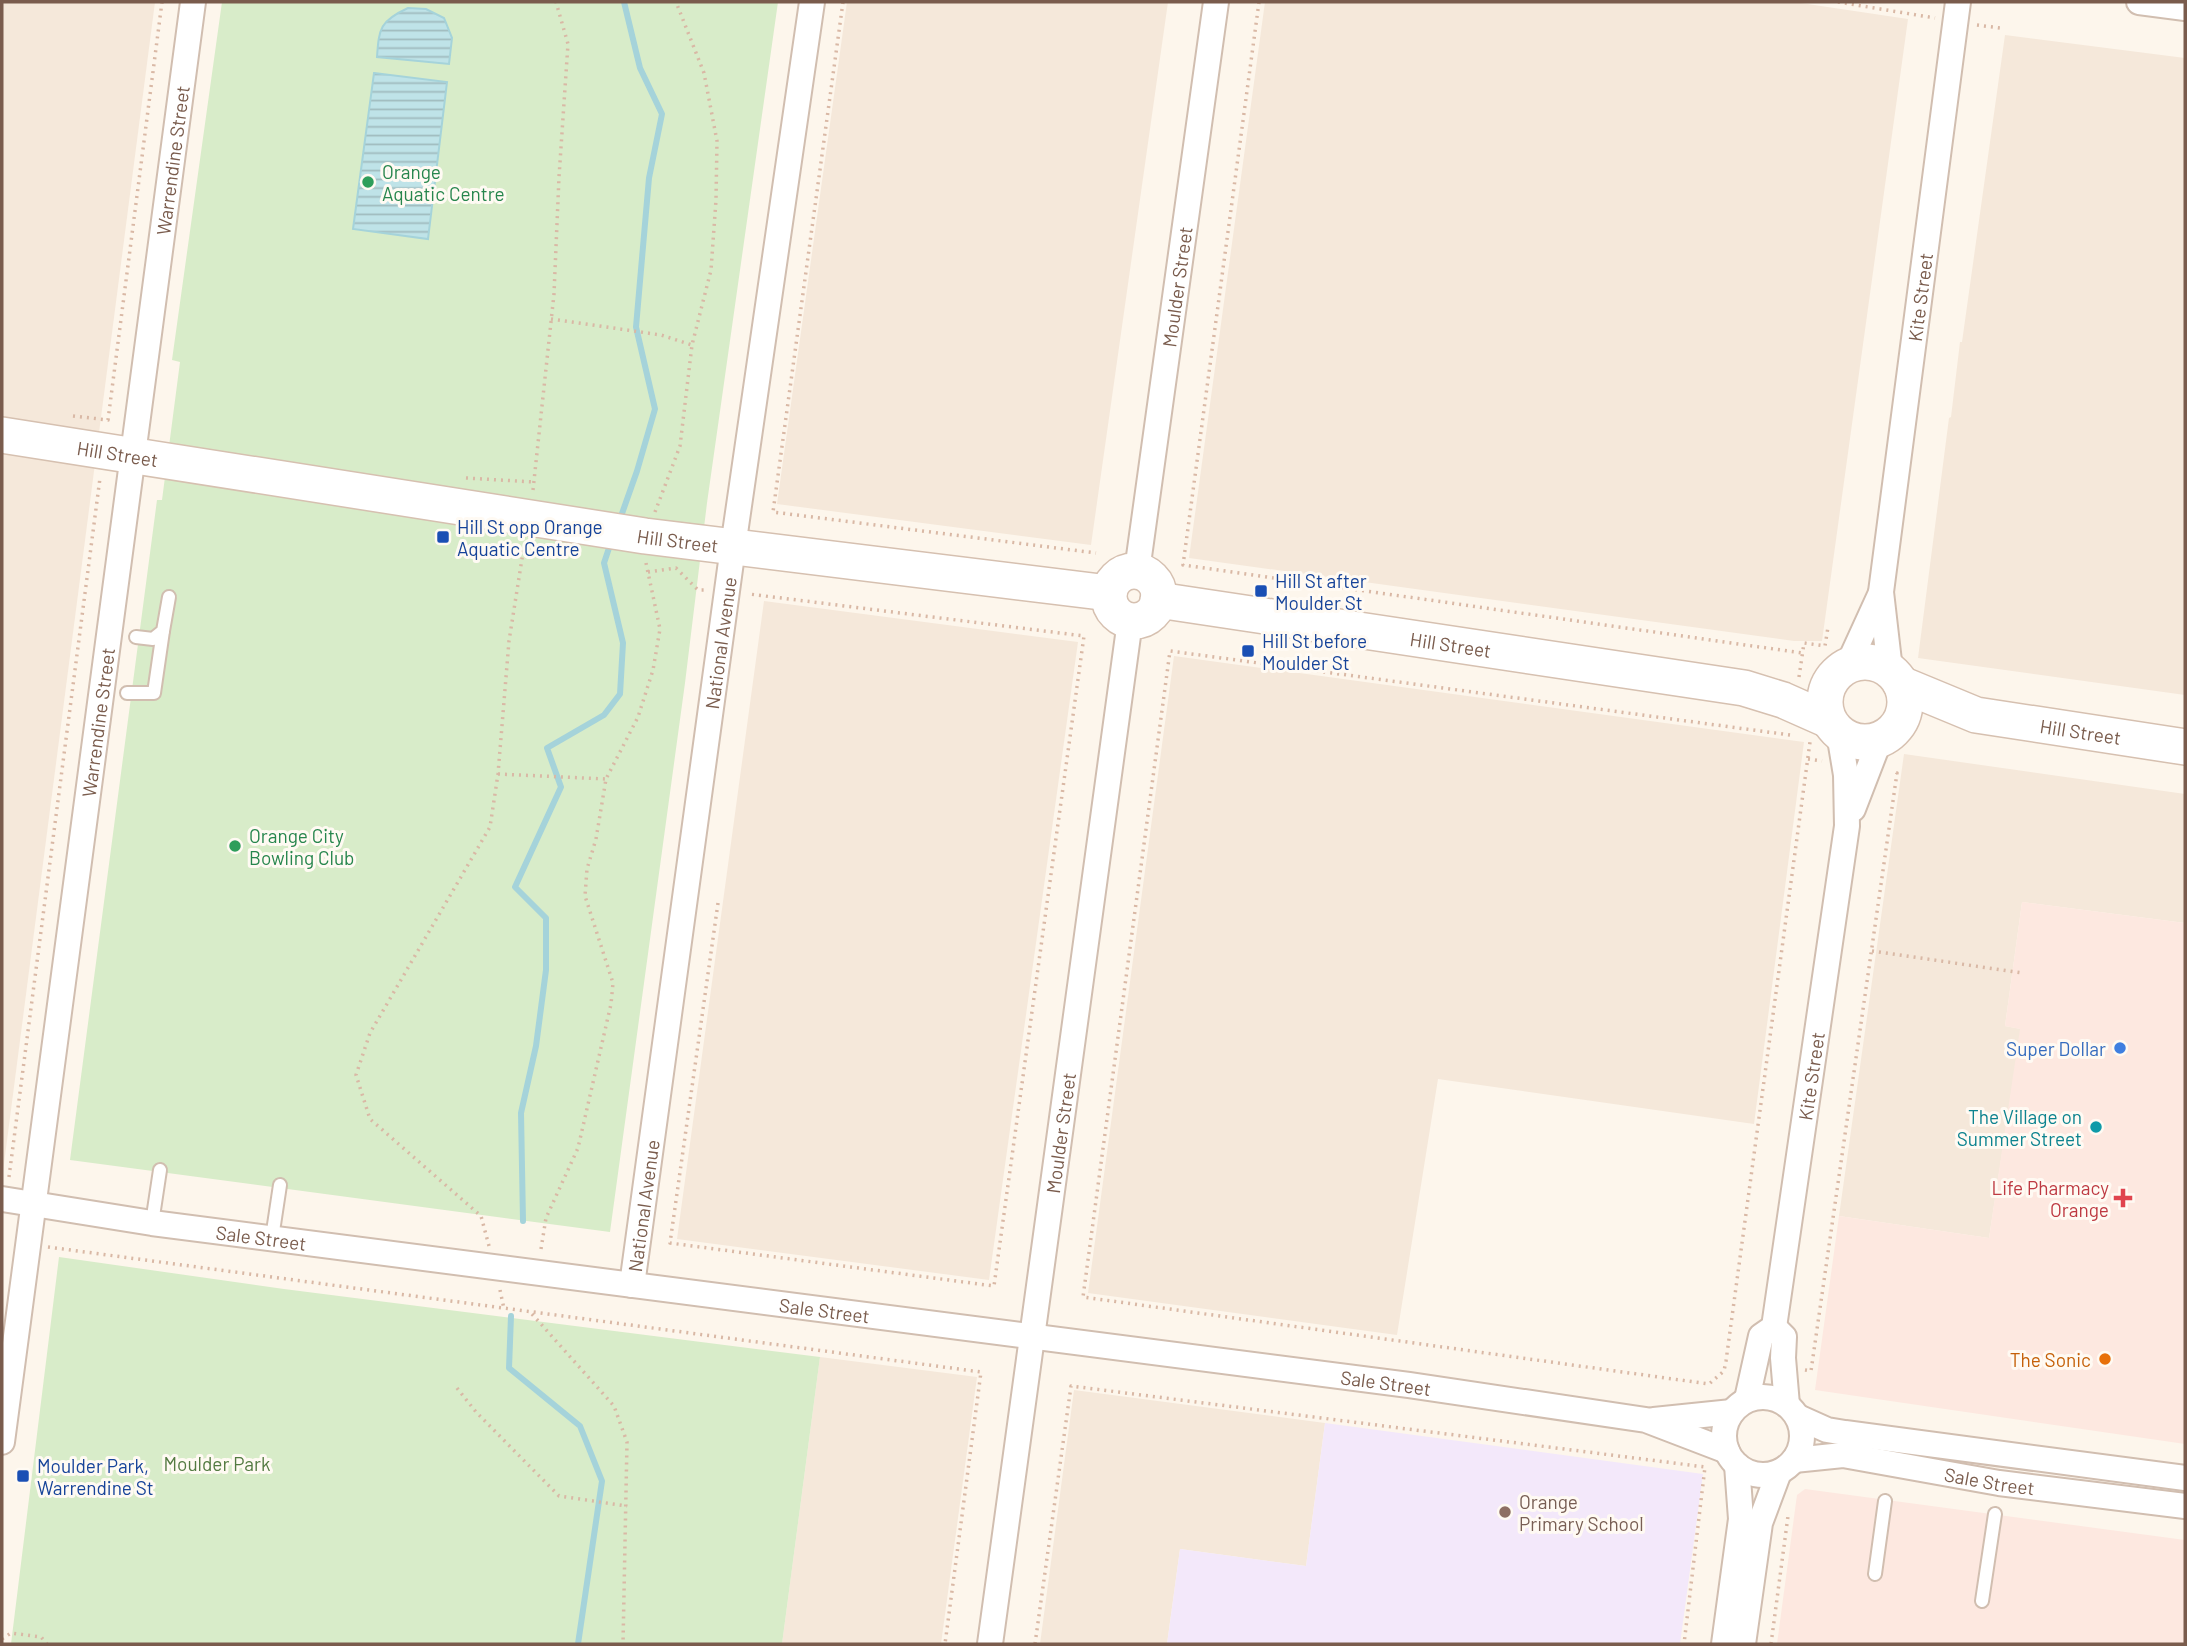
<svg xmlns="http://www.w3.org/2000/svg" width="2187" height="1646" font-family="Barlow,sans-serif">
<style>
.residential{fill:#f5e8da}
.commercial{fill:#fde8e0}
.education{fill:#f3e8fa}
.park{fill:#d8ecc9}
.water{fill:url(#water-rules);stroke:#a5d3da;stroke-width:2}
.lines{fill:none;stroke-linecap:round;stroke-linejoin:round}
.stream{stroke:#a5d3da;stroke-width:6}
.lane-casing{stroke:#d1beb0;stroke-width:16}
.street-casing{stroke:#d1beb0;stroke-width:28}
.secondary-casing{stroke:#d6c0b0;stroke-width:38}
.path{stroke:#d9b8a5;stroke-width:3.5;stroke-dasharray:2 5;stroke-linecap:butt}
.lane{stroke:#fff;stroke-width:12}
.street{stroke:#fff;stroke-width:24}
.secondary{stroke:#fff;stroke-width:35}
.leisure-dot{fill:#2e9e5b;stroke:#fffaf3;stroke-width:2.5}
.transit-dot{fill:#1a4fb4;stroke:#fffaf3;stroke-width:2.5}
.shop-dot{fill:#3f7fe0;stroke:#fffaf3;stroke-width:2.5}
.culture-dot{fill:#0f9aa8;stroke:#fffaf3;stroke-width:2.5}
.health-dot{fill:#e0444e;stroke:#fffaf3;stroke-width:2.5}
.food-dot{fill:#e8710a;stroke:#fffaf3;stroke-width:2.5}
.education-dot{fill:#8d6e63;stroke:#fffaf3;stroke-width:2.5}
.labels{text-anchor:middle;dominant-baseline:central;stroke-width:6;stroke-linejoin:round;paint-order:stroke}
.street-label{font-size:19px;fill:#7a5c4d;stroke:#fffaf3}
.leisure-label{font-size:19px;fill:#27864d;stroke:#fffaf3;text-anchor:start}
.transit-label{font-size:19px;fill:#164399;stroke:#fffaf3;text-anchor:start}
.shop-label{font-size:19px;fill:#366cbe;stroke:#fffaf3;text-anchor:end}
.culture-label{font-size:19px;fill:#0d838f;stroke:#fffaf3;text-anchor:end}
.health-label{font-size:19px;fill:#be3a42;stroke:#fffaf3;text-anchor:end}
.food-label{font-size:19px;fill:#c56008;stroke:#fffaf3;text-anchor:end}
.park-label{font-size:19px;fill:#537a41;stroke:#fffaf3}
.education-label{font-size:19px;fill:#785e54;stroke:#fffaf3;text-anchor:start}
</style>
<defs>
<pattern id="water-rules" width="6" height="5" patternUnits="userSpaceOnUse" patternTransform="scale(1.75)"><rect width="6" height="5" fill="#bfe3e8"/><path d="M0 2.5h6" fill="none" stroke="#a0bbbe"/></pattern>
</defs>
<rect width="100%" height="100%" fill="#fdf6ec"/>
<!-- residential -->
<g class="residential">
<polygon points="2,2 155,2 2,1179"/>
<polygon points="847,2 1168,2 1091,545 777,504"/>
<polygon points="1265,2 1794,2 1908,19 1822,641 1794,641 1189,558"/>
<polygon points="2005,35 2185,58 2185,695 1918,658 1949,418 1951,417 1960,342 1962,342"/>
<polygon points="764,601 1078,642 989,1280 677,1239"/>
<polygon points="1174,656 1804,742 1754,1124 1438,1079 1397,1335 1088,1293"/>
<polygon points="1904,754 2185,794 2185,923 2022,902 2005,1026 2021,1029 1989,1238 1839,1216"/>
<polygon points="820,1357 977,1377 941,1644 782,1644"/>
<polygon points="1074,1390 1325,1423 1306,1566 1180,1549 1167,1644 1040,1644"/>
</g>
<!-- commercial -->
<g class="commercial">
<polygon points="2022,902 2185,923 2185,1444 1815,1390 1839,1216 1989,1238 2020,1029 2005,1026"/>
<polygon points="1805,1489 2185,1540 2185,1644 1777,1644 1797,1495"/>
</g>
<!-- education -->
<polygon class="education" points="1325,1423 1703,1474 1680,1644 1167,1644 1180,1549 1306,1566"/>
<!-- park -->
<g class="park">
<polygon points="222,2 778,2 707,503 685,683 610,1232 70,1160 157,500 162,500 180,362 172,360"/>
<polygon points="59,1257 284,1289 820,1357 782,1644 11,1644"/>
</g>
<!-- water -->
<g class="water">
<path d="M408,8L426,9L444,18L452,38L449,64L377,57C379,28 380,21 408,8Z"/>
<polygon points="374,73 447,82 428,239 353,229"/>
</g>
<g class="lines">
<!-- stream -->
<g class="stream">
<polyline points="619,522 637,471 655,409 636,327 649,178 662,114 640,68 624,2"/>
<polyline points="523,1221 521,1113 536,1046 546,970 546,918 515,887 561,787 547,748 604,715 620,694 623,643 604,563 611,542"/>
<polyline points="511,1316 509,1368 580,1426 602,1481 578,1644"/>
</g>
<defs>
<g id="lane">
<polyline points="136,637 153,639 163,631 169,597"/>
<polyline points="127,693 154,693 163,631"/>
<polyline points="152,1223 160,1170"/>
<polyline points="272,1238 280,1185"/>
<polyline points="1875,1574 1885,1501"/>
<polyline points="1982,1601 1995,1514"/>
</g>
<g id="street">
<polyline points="2139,2 2185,8"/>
<path id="s1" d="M1137,571L1216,2"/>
<polyline points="1848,665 1880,595"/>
<path id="s2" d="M1890,670L1881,592L1958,2"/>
<polyline points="1853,809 1880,739"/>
<path id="s3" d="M2,1199L152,1223L1409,1385L1646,1420L1727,1451"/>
<path id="s4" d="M632,1285L733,547L812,2"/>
<polyline points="1774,1327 1784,1337 1783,1358 1787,1405"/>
<circle cx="1763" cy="1436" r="39"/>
<path id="s5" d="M1747,1399L1761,1336L1774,1327L1847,826L1846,775L1839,733"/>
<polyline points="1798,1417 1827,1430 1845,1433 2185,1478"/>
<polyline points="1654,1420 1732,1412"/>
<path id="s6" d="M2,1442L193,2"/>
<path id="s7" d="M1794,1460L1843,1455L1999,1483L2185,1506"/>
<path id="s8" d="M990,1644L1130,621"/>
<polyline points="1724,1644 1741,1519 1737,1465"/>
<polyline points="1743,1644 1760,1523 1779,1472"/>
</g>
<g id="secondary">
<path id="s9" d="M2,435L645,536L1109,593"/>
<circle cx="1134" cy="596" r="25"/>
<path id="s10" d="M1158,600L1744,688L1783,700L1828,720"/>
<circle cx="1865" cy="702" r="40"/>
<path id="s11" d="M1901,684L1976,715L2185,747"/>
</g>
</defs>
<!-- lane casing -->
<use href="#lane" class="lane-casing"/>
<!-- street casing -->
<use href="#street" class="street-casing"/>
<!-- secondary casing -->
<use href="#secondary" class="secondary-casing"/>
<!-- path -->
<g class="path">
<polyline points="843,2 773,512 1096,553"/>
<polyline points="1259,2 1183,565 1802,653"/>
<polyline points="1838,2 1935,18"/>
<polyline points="1977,25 2000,28"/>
<polyline points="551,319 661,335 692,345"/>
<polyline points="73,416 108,420 162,2"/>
<polyline points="466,478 534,482"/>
<polyline points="533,490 554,294 559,177 568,44 556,2"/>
<polyline points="655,512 680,446 692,345 711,270 716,200 717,141 704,73 676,2"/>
<polyline points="648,572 676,568 698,590 707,590"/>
<polyline points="1799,677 1804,643 1825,646 1828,627"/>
<polyline points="1790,735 1170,651 1083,1297 1709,1384 1724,1371 1726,1361 1810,742"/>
<polyline points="1808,759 1822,761"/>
<polyline points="498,774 606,779"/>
<polyline points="718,903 670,1243 994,1286 1084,636 749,594"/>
<polyline points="1872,951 2023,973"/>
<polyline points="9,1177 100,478"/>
<polyline points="489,1246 481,1216 370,1119 356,1075 370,1033 490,827 498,774 509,641 524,546"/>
<polyline points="48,1247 981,1372 945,1644"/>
<polyline points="541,1249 546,1218 578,1148 611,1004 613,983 585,896 587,869 596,839 606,779 638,717 653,670 660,629 646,563"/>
<polyline points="500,1290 504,1309"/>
<polyline points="532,1314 614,1406 627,1442 623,1644"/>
<polyline points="1805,1370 1811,1371 1897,773 1892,773"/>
<polyline points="457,1388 476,1412 559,1496 627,1506"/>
<polyline points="2,1639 11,1633 41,1637 47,1644"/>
<polyline points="1035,1644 1071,1386 1705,1467 1684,1644"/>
<polyline points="1771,1644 1788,1516"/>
</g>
<!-- lane -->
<use href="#lane" class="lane"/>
<!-- street -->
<use href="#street" class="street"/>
<!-- secondary -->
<use href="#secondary" class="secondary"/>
</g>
<!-- markers -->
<g class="leisure-dot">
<circle cx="368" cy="182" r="7"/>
<circle cx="235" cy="846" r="7"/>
</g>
<g class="transit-dot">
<rect x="436" y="530" width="14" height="14" rx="3.5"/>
<rect x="1254" y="584" width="14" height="14" rx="3.5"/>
<rect x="1241" y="644" width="14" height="14" rx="3.5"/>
<rect x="16" y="1469" width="14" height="14" rx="3.5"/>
</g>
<circle class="shop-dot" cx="2120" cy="1048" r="7"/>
<circle class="culture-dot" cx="2096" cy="1127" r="7"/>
<path class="health-dot" d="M2119.5 1187.5h7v7h7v7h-7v7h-7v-7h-7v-7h7z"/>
<circle class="food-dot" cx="2105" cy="1359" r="7"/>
<circle class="education-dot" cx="1505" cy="1512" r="7"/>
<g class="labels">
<!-- street labels -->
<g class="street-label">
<text stroke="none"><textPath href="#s6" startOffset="1293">Warrendine Street</textPath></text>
<text stroke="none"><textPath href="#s1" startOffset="287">Moulder Street</textPath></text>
<text stroke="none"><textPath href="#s2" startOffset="376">Kite Street</textPath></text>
<text stroke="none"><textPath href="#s9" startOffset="117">Hill Street</textPath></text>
<text stroke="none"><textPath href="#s9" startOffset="684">Hill Street</textPath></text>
<text stroke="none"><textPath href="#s4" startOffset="648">National Avenue</textPath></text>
<text stroke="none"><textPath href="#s10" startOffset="296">Hill Street</textPath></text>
<text stroke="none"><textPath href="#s6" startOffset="726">Warrendine Street</textPath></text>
<text stroke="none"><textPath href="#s11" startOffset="187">Hill Street</textPath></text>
<text stroke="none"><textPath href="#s5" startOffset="334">Kite Street</textPath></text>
<text stroke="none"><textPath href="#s8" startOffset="516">Moulder Street</textPath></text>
<text stroke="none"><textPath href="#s4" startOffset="80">National Avenue</textPath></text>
<text stroke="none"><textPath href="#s3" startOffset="262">Sale Street</textPath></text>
<text stroke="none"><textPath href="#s3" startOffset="830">Sale Street</textPath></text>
<text stroke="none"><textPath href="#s3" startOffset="1396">Sale Street</textPath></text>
<text stroke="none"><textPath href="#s7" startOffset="198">Sale Street</textPath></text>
</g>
<!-- leisure labels -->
<g class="leisure-label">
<text x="382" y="171">Orange<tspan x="382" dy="22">Aquatic Centre</tspan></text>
<text x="249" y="835">Orange City<tspan x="249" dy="22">Bowling Club</tspan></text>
</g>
<!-- transit labels -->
<g class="transit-label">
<text x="457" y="526">Hill St opp Orange<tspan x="457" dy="22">Aquatic Centre</tspan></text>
<text x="1275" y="580">Hill St after<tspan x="1275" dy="22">Moulder St</tspan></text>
<text x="1262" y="640">Hill St before<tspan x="1262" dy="22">Moulder St</tspan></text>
<text x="37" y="1465">Moulder Park,<tspan x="37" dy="22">Warrendine St</tspan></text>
</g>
<!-- shop labels -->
<g class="shop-label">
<text x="2106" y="1048">Super Dollar</text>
</g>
<!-- culture labels -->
<g class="culture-label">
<text x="2082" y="1116">The Village on<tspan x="2082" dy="22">Summer Street</tspan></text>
</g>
<!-- health labels -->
<g class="health-label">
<text x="2109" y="1187">Life Pharmacy<tspan x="2109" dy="22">Orange</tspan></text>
</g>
<!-- food labels -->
<g class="food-label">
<text x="2091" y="1359">The Sonic</text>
</g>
<!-- park labels -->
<g class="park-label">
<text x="217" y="1463">Moulder Park</text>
</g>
<!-- education labels -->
<g class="education-label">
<text x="1519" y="1501">Orange<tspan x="1519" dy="22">Primary School</tspan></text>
</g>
</g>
<!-- border -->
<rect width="2187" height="1646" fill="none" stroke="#7a5c4d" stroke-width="7"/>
</svg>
